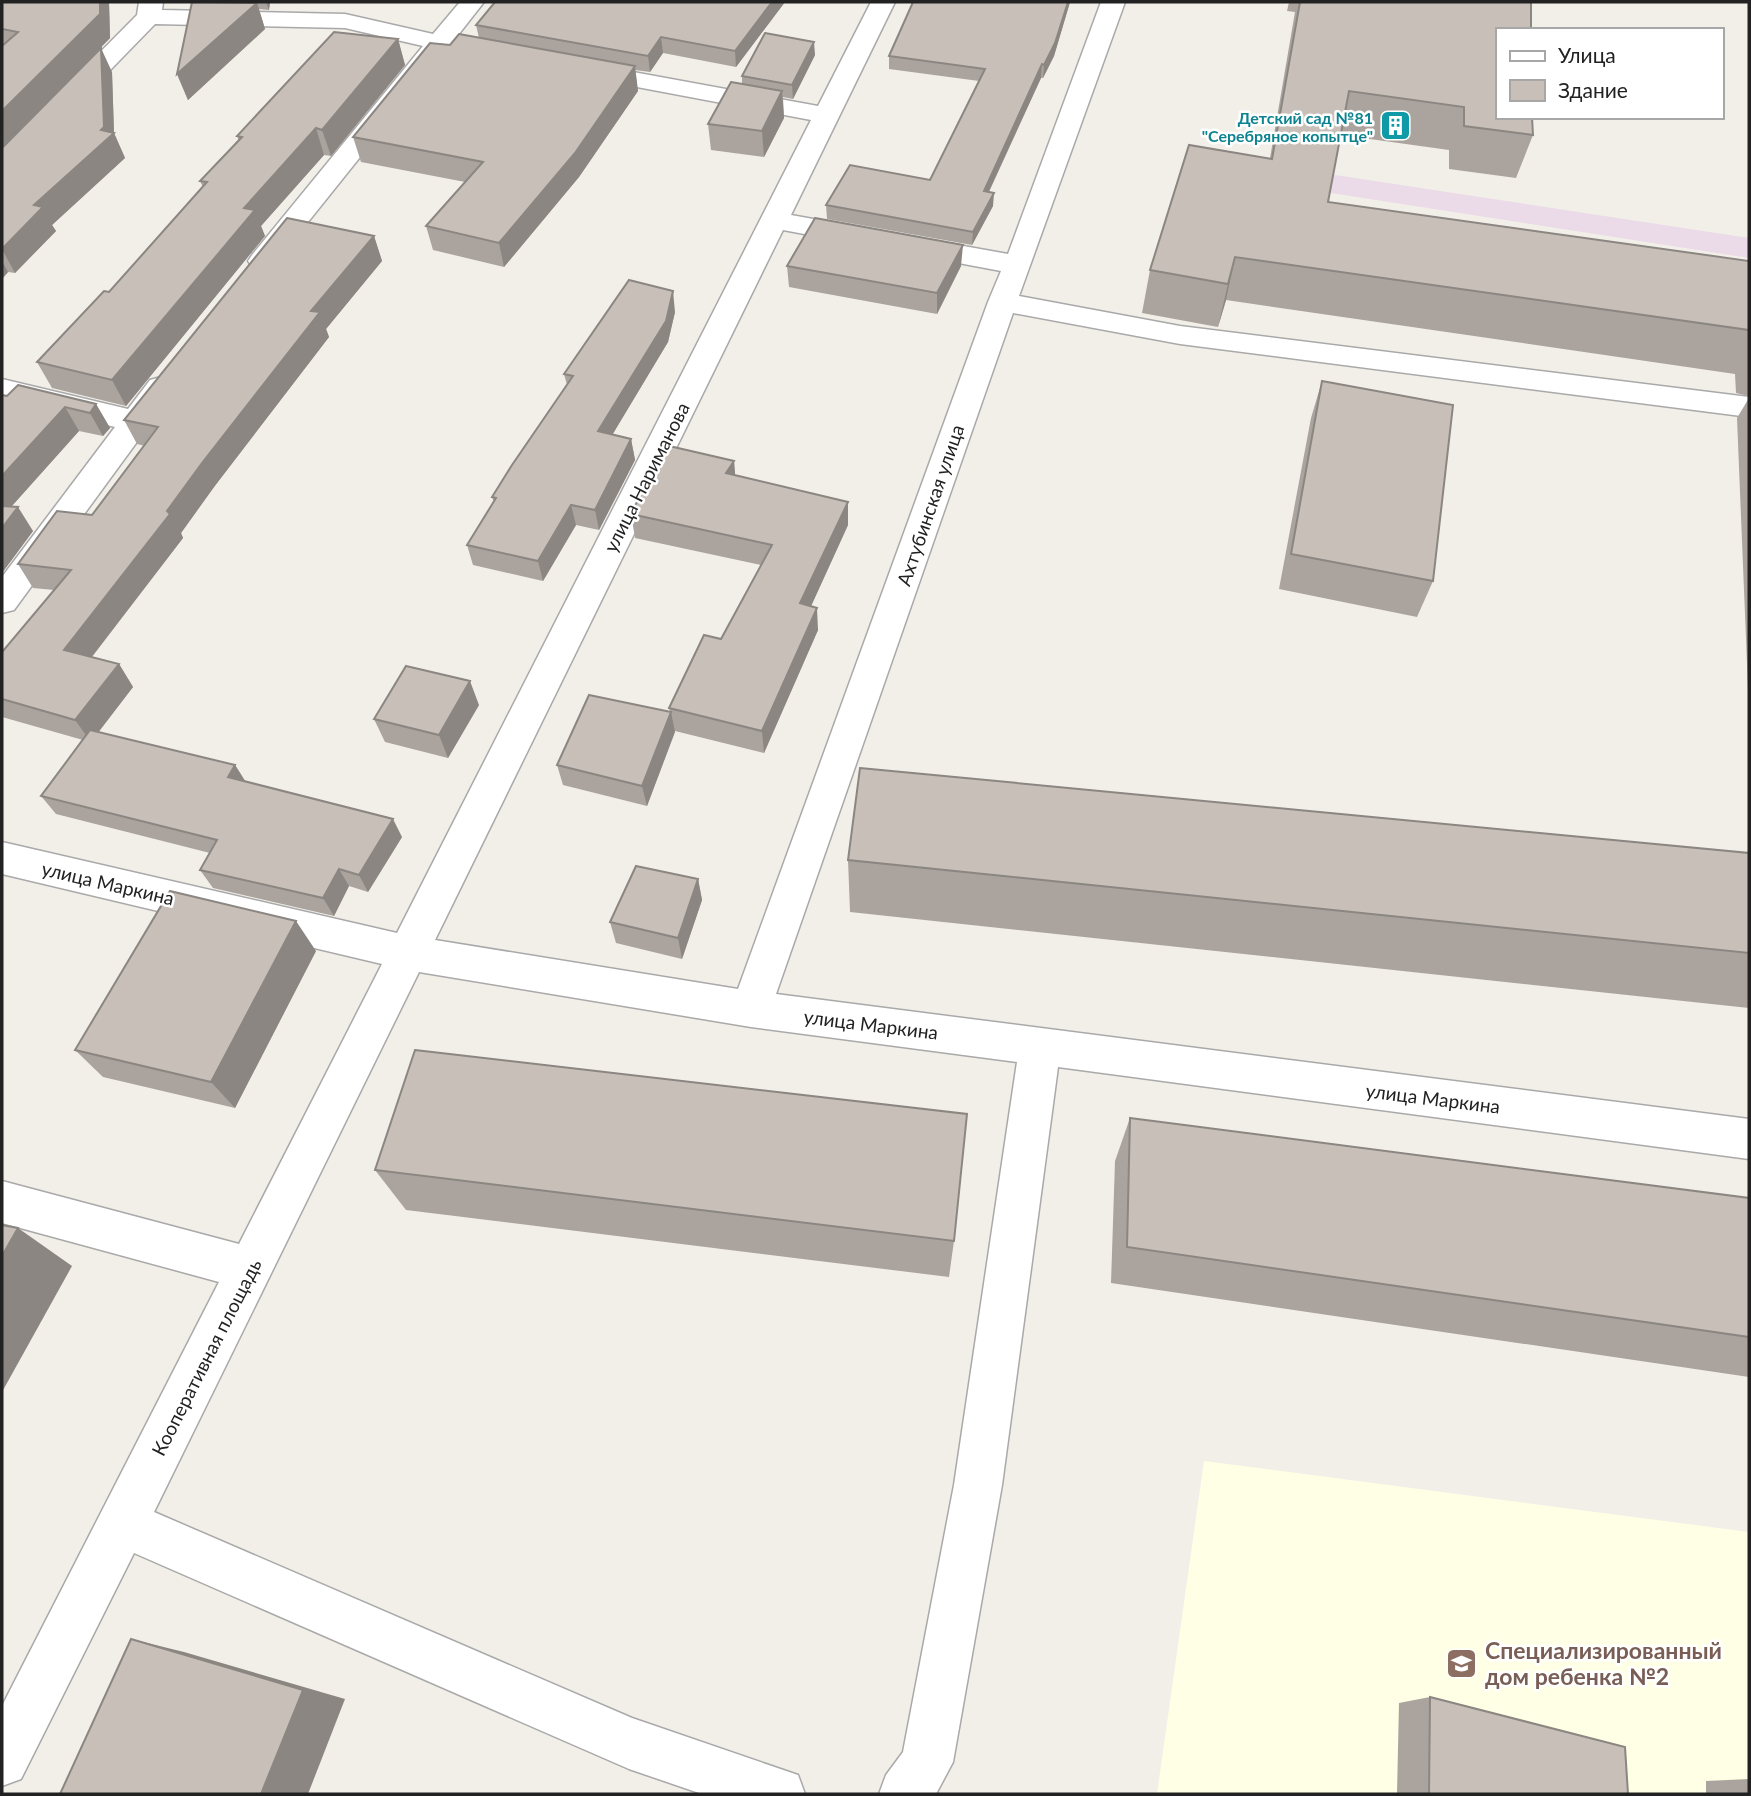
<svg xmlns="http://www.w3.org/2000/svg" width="1751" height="1796" font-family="Lato,sans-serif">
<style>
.industrial{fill:#ebdbe8}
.education{fill:#ffffe5}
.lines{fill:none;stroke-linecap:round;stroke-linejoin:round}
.minor-casing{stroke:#a9a9a9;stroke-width:3}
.minor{fill:#fff;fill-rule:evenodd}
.wall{fill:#aba49e}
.shaded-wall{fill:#8b8681}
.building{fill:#c7bfb8;stroke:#8b8681;stroke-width:2}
.labels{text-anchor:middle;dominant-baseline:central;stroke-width:5;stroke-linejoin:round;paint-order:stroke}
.far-culture-label{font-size:16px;font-weight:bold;fill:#0d838f;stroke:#fff;text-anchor:end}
.street-label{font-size:19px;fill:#222;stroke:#fff}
.near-education-label{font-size:23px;font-weight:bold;fill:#785e54;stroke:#fff;text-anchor:start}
</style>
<rect width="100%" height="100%" fill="#f2efe9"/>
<!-- industrial -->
<polygon class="industrial" points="1309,171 1749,238 1749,258 1305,189"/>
<!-- education -->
<polygon class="education" points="1204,1461 1749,1532 1749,1794 1157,1794"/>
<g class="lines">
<defs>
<g id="minor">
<polygon points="139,2 163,2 162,10 345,14 433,34 460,2 484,2 455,39 468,42 471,47 468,52 459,54 445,51 272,267 262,270 252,267 248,261 252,255 423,46 345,28 155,24 11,172 2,174 2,151 137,15"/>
<path d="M871,2H895L791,215L1008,254L1101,2H1125L1019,296L1180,326L1749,397V417L1180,344L1013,313L776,994L1749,1119V1159L1058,1067L1002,1485L953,1762L936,1794H879L886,1775L903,1752L954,1485L1017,1062L751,1027L419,972L154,1512L632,1718L798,1775L805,1794H702L629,1769L134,1553L21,1779L2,1786V1706L219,1282L2,1223V1181L239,1244L382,964L2,874V842L397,933L811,120L584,77L575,75L572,70L575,65L584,63L818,106ZM783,230L1001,271L988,302L738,989L435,940Z"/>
<polygon points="161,377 172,380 176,387 172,394 14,610 2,613 2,577 115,427 2,399 2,379 128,409 150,380"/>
</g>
</defs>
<!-- minor casing -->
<use href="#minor" class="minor-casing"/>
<!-- minor -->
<use href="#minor" class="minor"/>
</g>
<!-- wall -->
<g class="wall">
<polygon points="2,2 109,2 110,38 2,148"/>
<polygon points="192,2 270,2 269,10 259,9 265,29 188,100 177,74"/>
<polygon points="495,2 785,2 736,67 663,53 650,72 635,70 638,91 579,177 504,267 433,250 426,226 465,182 361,162 353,137 479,38 476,25"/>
<polygon points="913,2 1070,2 1054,56 1043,78 1041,78 989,192 993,206 972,245 827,219 826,205 930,180 979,81 889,69 889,56"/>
<polygon points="1289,2 1531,2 1533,135 1516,178 1449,169 1449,150 1341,135 1328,202 1749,261 1749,396 1736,393 1735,374 1226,300 1218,327 1142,313 1150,270 1270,158 1295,12 1287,11"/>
<polygon points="398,39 405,65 331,156 324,155 261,226 265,236 126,406 52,388 37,362 109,292 203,187 200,181 239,141 237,136"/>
<polygon points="815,55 793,99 783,97 784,118 764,157 711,150 708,124 742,84 742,76"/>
<polygon points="112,72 114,133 125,158 52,225 56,231 15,273 8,272 2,279 2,148"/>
<polygon points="374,236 382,261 326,329 329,337 214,487 181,533 183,538 92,657 119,664 133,687 98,732 235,765 245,781 402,837 368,892 349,886 334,916 213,888 200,870 210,853 56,814 41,796 83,740 2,717 2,652 54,590 33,588 18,564 92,515 145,446 137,444 124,420"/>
<polygon points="787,266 961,266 937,314 789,287"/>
<polygon points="675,312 668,342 612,435 631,439 635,460 599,530 576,525 543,581 473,565 467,545 494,502 492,497 567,385 564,374"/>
<polygon points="1322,381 1433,581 1417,617 1279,589 1311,418"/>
<polygon points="7,396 96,404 110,428 103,436 79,431 11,507 33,531 2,573"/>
<polygon points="1749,398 1749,713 1737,418"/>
<polygon points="734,461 735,476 848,525 811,606 818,630 764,753 675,731 647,806 563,785 557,765 670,711 669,708 721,639 761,565 635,538 631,514"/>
<polygon points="479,705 448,758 385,742 374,719"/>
<polygon points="1749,853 1749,1008 850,912 848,860"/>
<polygon points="698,879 702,900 682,959 616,943 610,922"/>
<polygon points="316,951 235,1108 103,1077 75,1050"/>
<polygon points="1130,1118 1749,1198 1749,1377 1111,1283 1115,1161"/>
<polygon points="375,1170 954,1241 949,1277 406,1210"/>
<polygon points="1430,1697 1628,1794 1397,1794 1399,1703"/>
<polygon points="1749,1779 1749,1794 1706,1794 1706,1781"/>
</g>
<!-- shaded-wall -->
<g class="shaded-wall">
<polygon points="100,2 109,2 110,38 2,148 2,111"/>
<polygon points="266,2 270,2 269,10"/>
<polygon points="772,2 785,2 736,67 735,51"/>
<polygon points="1068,2 1070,2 1054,56 1043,78 1044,65"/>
<polygon points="257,3 265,29 188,100 177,74"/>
<polygon points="661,37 663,53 650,72 648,56"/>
<polygon points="398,39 405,65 331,156 322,130"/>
<polygon points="814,42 815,55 793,99 792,85"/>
<polygon points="101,48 112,72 114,133 125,158 52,225 56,231 15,273 2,249 34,205"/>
<polygon points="1042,64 1041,78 983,204 984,191"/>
<polygon points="635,66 638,91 579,177 504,267 499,243"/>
<polygon points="782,91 784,118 764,157 762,131"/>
<polygon points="316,128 324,155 261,226 265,236 126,406 112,380 244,208"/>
<polygon points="994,193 993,206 972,245 973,232"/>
<polygon points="374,236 382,261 326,329 329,337 214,487 181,533 183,538 80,672 64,650 167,511 311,311"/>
<polygon points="963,245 961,266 937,314 937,293"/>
<polygon points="1235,257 1226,300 1218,327 1228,284"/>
<polygon points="2,261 8,272 2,279"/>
<polygon points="673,291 675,312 668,342 602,452 598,431"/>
<polygon points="96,404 110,428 103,436 90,413"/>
<polygon points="65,407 79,431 2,517 2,476"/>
<polygon points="631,439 635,460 599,530 595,510"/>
<polygon points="734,461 736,485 726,473"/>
<polygon points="848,502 848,525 802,626 800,603"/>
<polygon points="571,505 576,525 543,581 538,561"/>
<polygon points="18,507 33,531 2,573 2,528"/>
<polygon points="817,608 818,630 764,753 762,731"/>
<polygon points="119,664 133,687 91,742 75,720"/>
<polygon points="470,681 479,705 448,758 439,735"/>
<polygon points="671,712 675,732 647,806 642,786"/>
<polygon points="235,765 247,784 228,777"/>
<polygon points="393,819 402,837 368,892 359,875"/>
<polygon points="339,869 349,886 334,916 323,898"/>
<polygon points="698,879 702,900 682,959 678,938"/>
<polygon points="296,921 316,951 235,1108 211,1082"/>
<polygon points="18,1228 72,1266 2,1392 2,1256"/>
<polygon points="131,1639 184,1652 345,1699 308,1794 261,1794"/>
</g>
<!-- building -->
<g class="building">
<polygon points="2,2 100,2 100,14 2,111 2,46 18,32 2,29"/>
<polygon points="192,2 257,3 177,74"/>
<polygon points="495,2 772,2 735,51 661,37 648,56 476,25"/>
<polygon points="913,2 1068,2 1055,43 1044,65 1042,64 984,191 994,193 973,232 826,205 850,165 930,180 985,69 889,56"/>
<polygon points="1300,2 1531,2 1531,30 1497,30 1497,117 1532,117 1533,135 1464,126 1464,107 1349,91 1328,202 1749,261 1749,330 1235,257 1228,284 1150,270 1189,145 1272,159"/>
<polygon points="334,32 398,39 322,130 316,128 244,208 255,210 112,380 37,362 104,291 109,292 207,182 200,181 242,137 237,136"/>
<polygon points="765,33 814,42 792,85 742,76"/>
<polygon points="459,34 635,66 575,153 499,243 426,226 483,162 353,137 430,43 450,45"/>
<polygon points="101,48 104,127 101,130 114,133 34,205 43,207 2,249 2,148"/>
<polygon points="731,82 782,91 762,131 708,124"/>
<polygon points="287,218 374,236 311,311 320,312 202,463 167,511 170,514 64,650 119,664 75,720 2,699 2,652 71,570 18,564 57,511 92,515 158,427 124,420"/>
<polygon points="815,218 963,245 937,293 787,266"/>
<polygon points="629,280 673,291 666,321 598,431 631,439 595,510 571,505 538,561 467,545 496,498 492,497 512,465 573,376 564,374"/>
<polygon points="1322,381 1453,405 1433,581 1291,554"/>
<polygon points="18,385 96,404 90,413 65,407 2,476 2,395 7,396"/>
<polygon points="665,445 734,461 726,473 848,502 800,603 817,608 762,731 669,708 704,635 721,639 772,545 631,514"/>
<polygon points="2,506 18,507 2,528"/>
<polygon points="406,666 470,681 439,735 374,719"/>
<polygon points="589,695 671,712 642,786 557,765"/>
<polygon points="90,730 235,765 228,777 393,819 359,875 339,869 323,898 200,870 217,840 41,796"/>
<polygon points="860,768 1749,853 1749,953 848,860"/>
<polygon points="636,866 698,879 678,938 610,922"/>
<polygon points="170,891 296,921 211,1082 75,1050"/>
<polygon points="415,1050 967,1114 954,1241 375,1170"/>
<polygon points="1130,1118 1749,1198 1749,1337 1127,1247"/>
<polygon points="2,1225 18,1228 2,1256"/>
<polygon points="131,1639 303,1690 261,1794 60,1794"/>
<polygon points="1430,1697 1625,1747 1628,1794 1429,1794"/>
</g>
<!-- icons -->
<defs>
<symbol id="building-square" viewBox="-11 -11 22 22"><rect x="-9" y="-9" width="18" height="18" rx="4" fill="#0f9aa8" stroke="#fff"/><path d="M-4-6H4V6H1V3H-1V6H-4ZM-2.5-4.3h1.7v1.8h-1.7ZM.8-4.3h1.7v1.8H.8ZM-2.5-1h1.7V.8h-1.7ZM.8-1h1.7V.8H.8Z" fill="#fff"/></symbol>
<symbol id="school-square" viewBox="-11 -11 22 22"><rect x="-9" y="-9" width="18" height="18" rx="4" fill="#8d6e63" stroke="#fff"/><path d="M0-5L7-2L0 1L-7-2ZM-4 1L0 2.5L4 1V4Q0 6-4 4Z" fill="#fff"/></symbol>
</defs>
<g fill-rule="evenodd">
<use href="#building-square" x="1378" y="108" width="35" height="35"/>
<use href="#school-square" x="1444" y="1646" width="35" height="35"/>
</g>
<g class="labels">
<!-- far-culture labels -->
<g class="far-culture-label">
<text x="1373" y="117">Детский сад №81<tspan x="1373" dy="18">"Серебряное копытце"</tspan></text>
</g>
<!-- street labels -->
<g class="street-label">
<text transform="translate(646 477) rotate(-63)">улица Нариманова</text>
<text transform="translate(930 505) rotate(-71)">Ахтубинская улица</text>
<text transform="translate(108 883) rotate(13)">улица Маркина</text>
<text transform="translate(871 1024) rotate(7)">улица Маркина</text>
<text transform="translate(1433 1098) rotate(7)">улица Маркина</text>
<text transform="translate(206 1357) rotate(-63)">Кооперативная площадь</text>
</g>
<!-- near-education labels -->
<g class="near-education-label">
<text x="1485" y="1650">Специализированный<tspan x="1485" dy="26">дом ребенка №2</tspan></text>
</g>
</g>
<!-- border -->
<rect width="1751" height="1796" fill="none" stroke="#222222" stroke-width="7"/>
<!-- legend -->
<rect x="1496" y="28" width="228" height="91" fill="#ffffff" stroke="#a7a7a7" stroke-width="2"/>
<rect x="1510" y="51" width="35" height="10" fill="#ffffff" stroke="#a7a7a7" stroke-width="2"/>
<text x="1558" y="63" font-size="21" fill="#222222">Улица</text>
<rect x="1510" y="80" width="35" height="21" fill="#c7bfb8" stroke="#a7a7a7" stroke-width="2"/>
<text x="1558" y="98" font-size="21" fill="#222222">Здание</text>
</svg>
